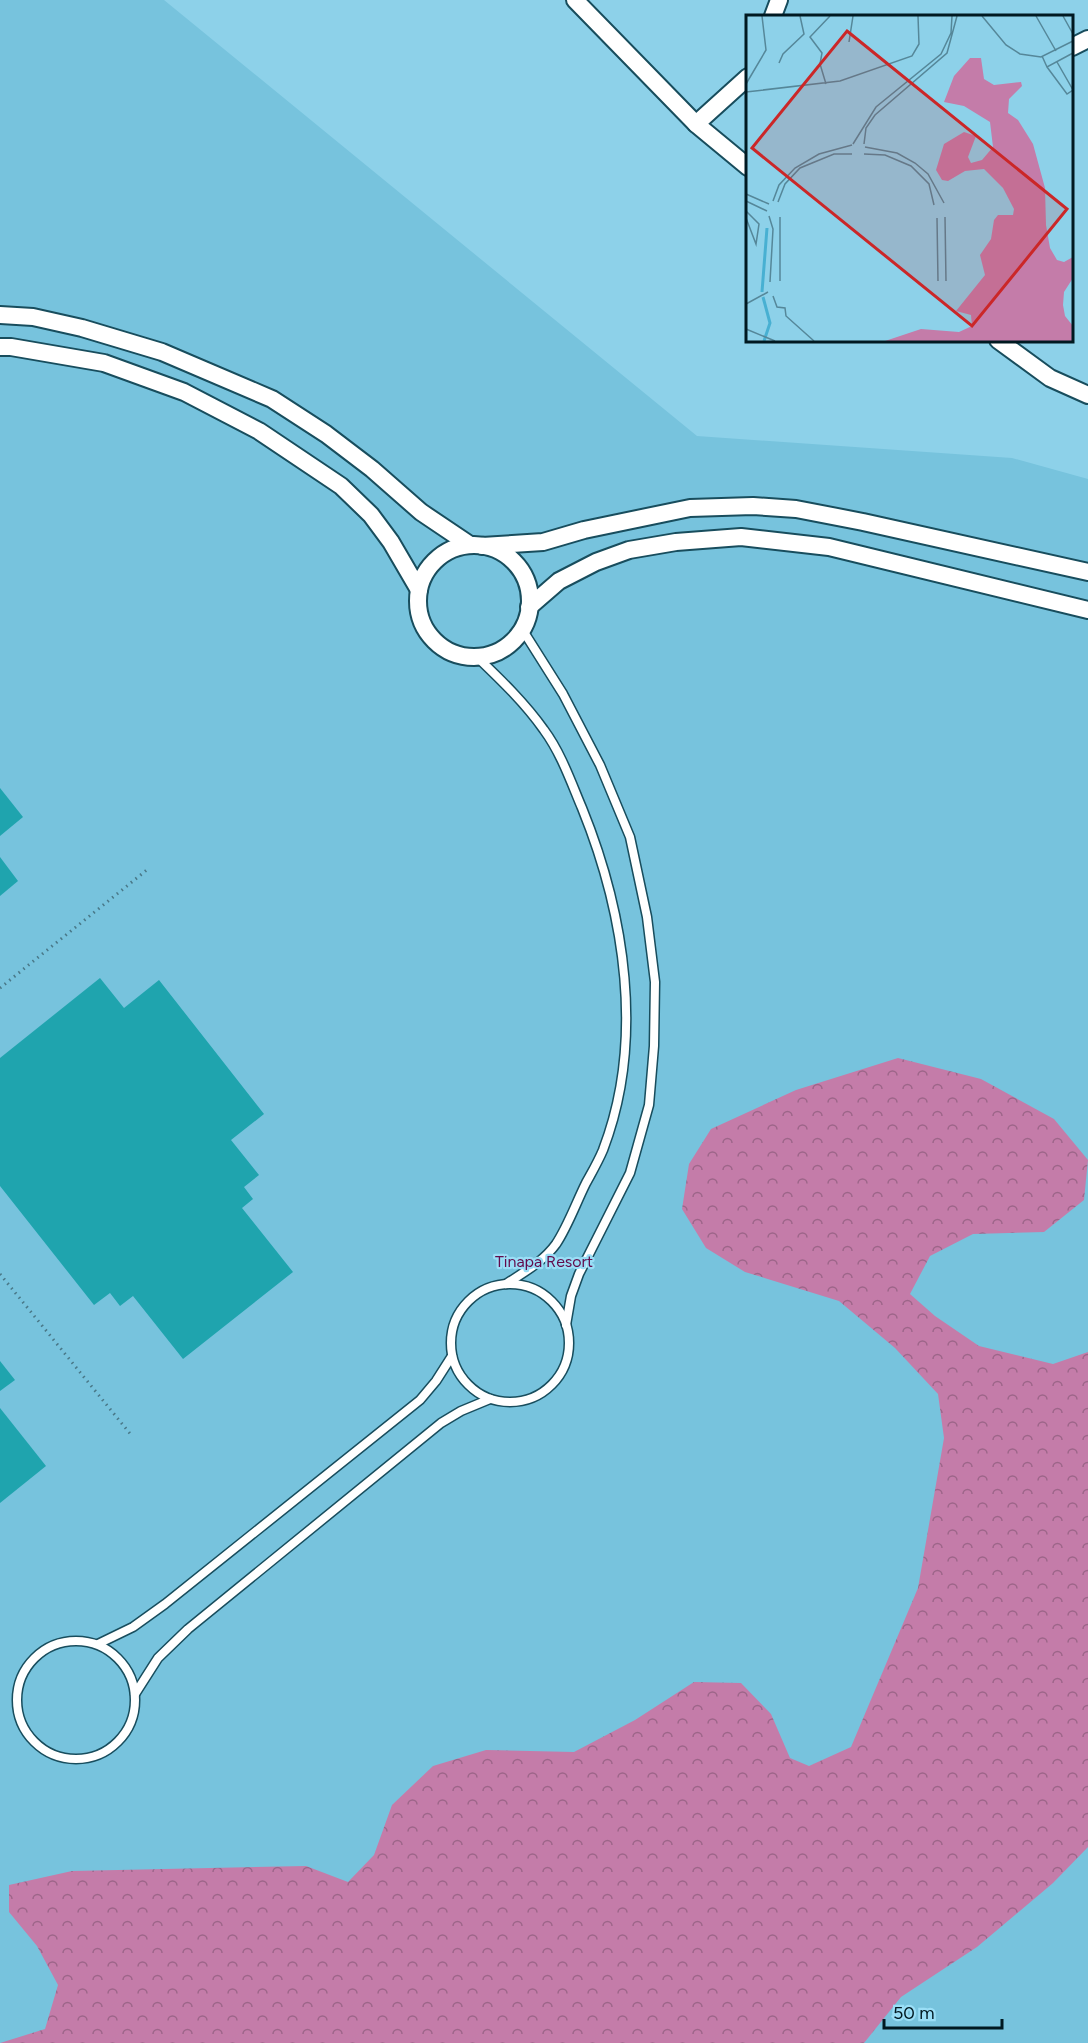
<svg xmlns="http://www.w3.org/2000/svg" width="1088" height="2043" font-family="Figtree,sans-serif">
<style>
.built{fill:#77c3dd}
.forest{fill:url(#forest-crowns)}
.building{fill:#1fa4ae}
.lines{fill:none;stroke-linecap:round;stroke-linejoin:round}
.lane-casing{stroke:#184d5d;stroke-width:11}
.street-casing{stroke:#184d5d;stroke-width:20}
.path{stroke:#497888;stroke-width:3;stroke-dasharray:1.5 4.5;stroke-linecap:butt}
.lane{stroke:#fff;stroke-width:8}
.street{stroke:#fff;stroke-width:16}
.labels{text-anchor:middle;dominant-baseline:central;stroke-width:4.5;stroke-linejoin:round;paint-order:stroke}
.park-label{font-size:16px;fill:#630b4b;stroke:#9adef6}
.inset-river{fill:none;stroke:#48b0d2;stroke-width:3}
.inset-road{fill:none;stroke:#558799;stroke-width:1.5}
.view{fill:#cb2728;fill-opacity:0.15;stroke:#cb2728;stroke-width:3}
.inset-edge{fill:none;stroke:#001921;stroke-width:3}
</style>
<defs>
<pattern id="forest-crowns" width="20" height="18" patternUnits="userSpaceOnUse" patternTransform="scale(1.5)"><rect width="20" height="18" fill="#c47ca9"/><path d="M2 6a3 3 0 1 1 6 0M12 15a3 3 0 1 1 6 0" fill="none" stroke="#9d6589"/></pattern>
</defs>
<rect width="100%" height="100%" fill="#8dd1e9"/>
<!-- built -->
<polygon class="built" points="0,0 164,0 697,436 1012,458 1088,479 1088,2043 0,2043"/>
<!-- forest -->
<polygon class="forest" points="898,1058 981,1079 1054,1119 1088,1160 1084,1200 1044,1232 973,1234 930,1256 910,1294 935,1316 979,1346 1053,1364 1088,1352 1088,1847 1053,1883 977,1947 901,1997 864,2043 0,2043 45,2029 58,1985 37,1946 9,1912 9,1885 72,1871 306,1866 348,1882 374,1855 392,1805 433,1766 486,1750 574,1752 635,1720 694,1682 741,1683 771,1714 790,1758 809,1766 851,1747 918,1588 944,1438 938,1394 895,1348 839,1301 745,1272 706,1248 682,1209 689,1164 711,1129 796,1090"/>
<!-- building -->
<g class="building">
<polygon points="0,788 23,817 0,836"/>
<polygon points="0,857 18,881 0,896"/>
<polygon points="100,978 124,1008 159,980 264,1114 231,1140 259,1175 244,1187 253,1199 242,1208 293,1272 183,1359 133,1296 120,1306 110,1293 94,1305 0,1186 0,1058"/>
<polygon points="0,1361 15,1380 0,1391"/>
<polygon points="0,1408 46,1466 0,1503"/>
</g>
<g class="lines">
<defs>
<g id="lane">
<polyline points="522,629 563,694 600,765 630,837 647,917 655,982 654,1046 649,1105 630,1173 579,1274 571,1296 566,1325"/>
<path d="M477,657C501,680 525,703 544,730C561,753 571,782 582,808C625,914 645,1041 603,1150C598,1162 592,1172 586,1183C576,1203 568,1226 556,1244C543,1262 524,1272 506,1284"/>
<circle cx="510" cy="1343" r="59"/>
<circle cx="76" cy="1700" r="59"/>
<polyline points="98,1644 133,1627 165,1604 420,1400 436,1381 452,1356"/>
<polyline points="135,1694 158,1658 188,1629 441,1423 461,1411 490,1399"/>
</g>
<g id="street">
<polyline points="575,0 696,124 748,167"/>
<polyline points="773,16 779,0"/>
<polyline points="1072,47 1088,39"/>
<polyline points="696,124 748,77"/>
<polyline points="0,315 33,317 82,328 162,352 272,399 326,434 372,469 421,512 470,545"/>
<polyline points="998,340 1050,378 1088,395"/>
<polyline points="0,347 11,347 104,363 184,392 259,431 341,486 371,515 391,542 419,590"/>
<circle cx="474" cy="601" r="56"/>
<polyline points="482,546 543,542 584,530 690,508 753,506 796,509 863,522 1088,572"/>
<polyline points="529,607 559,581 596,562 629,550 676,542 741,537 829,547 1088,610"/>
</g>
</defs>
<!-- lane casing -->
<use href="#lane" class="lane-casing"/>
<!-- street casing -->
<use href="#street" class="street-casing"/>
<!-- path -->
<g class="path">
<polyline points="0,988 148,869"/>
<polyline points="0,1274 132,1436"/>
</g>
<!-- lane -->
<use href="#lane" class="lane"/>
<!-- street -->
<use href="#street" class="street"/>
</g>
<g class="labels">
<!-- park labels -->
<g class="park-label">
<text x="544" y="1261">Tinapa Resort</text>
</g>
</g>
<!-- overview -->
<g transform="translate(746 15)">
<rect width="327" height="327" fill="#8dd1e9"/>
<path d="M224,43H235L238,64L248,70L275,67L276,71L263,84L262,98L272,105L287,129L299,173L300,210L304,233L311,245L318,247L327,242V263L318,277L317,290L319,301L327,311V326H139L175,314L213,317L226,311L225,300L210,296L239,260L234,240L245,224L248,205L252,200H267L268,194L257,173L238,154L219,156L202,166L196,165L190,155L198,129L218,117L230,121L222,142L225,148L236,145L247,132L244,107L218,91L198,87L208,61Z" fill="#c47ca9"/>
<path class="inset-river" d="M16,277L21,213M17,282L24,308L18,326"/>
<path class="inset-road" d="M236,1L260,30L274,39L295,42L327,26M290,1L310,36M317,1L327,19M103,27L107,1M296,41L301,52L327,38M33,48L37,39L58,19L54,1M301,52L321,79L327,75L311,47M0,69L20,35L16,1M80,69L74,49L76,38L64,22L84,1M0,77L94,66L166,41L173,29L172,1M107,129L130,92L195,39L205,18L206,1M118,129L120,113L129,100L201,38L211,1M119,132L151,138L169,148L182,159L198,188M118,139L139,140L165,151L183,169L188,190M0,179L23,189M0,186L21,196M27,186L33,170L49,153L73,139L106,130M32,187L39,169L54,153L88,139H106M0,196L13,209L10,229L0,203M23,201L27,214L24,267M34,202V266M199,202L200,266M191,203L192,266M27,281L31,292L39,293L40,301L68,326M0,289L22,277M0,314L29,326"/>
<path class="view" d="M101,16L321,194L226,311L6,133Z"/>
<rect width="327" height="327" class="inset-edge"/>
</g>
<!-- scale -->
<path d="M884 2019v9h118v-9" fill="none" stroke="#001921" stroke-width="3"/>
<text x="893" y="2019" font-size="18" fill="#001921" stroke="#9adef6" stroke-width="4.5" paint-order="stroke">50 m</text>
</svg>
